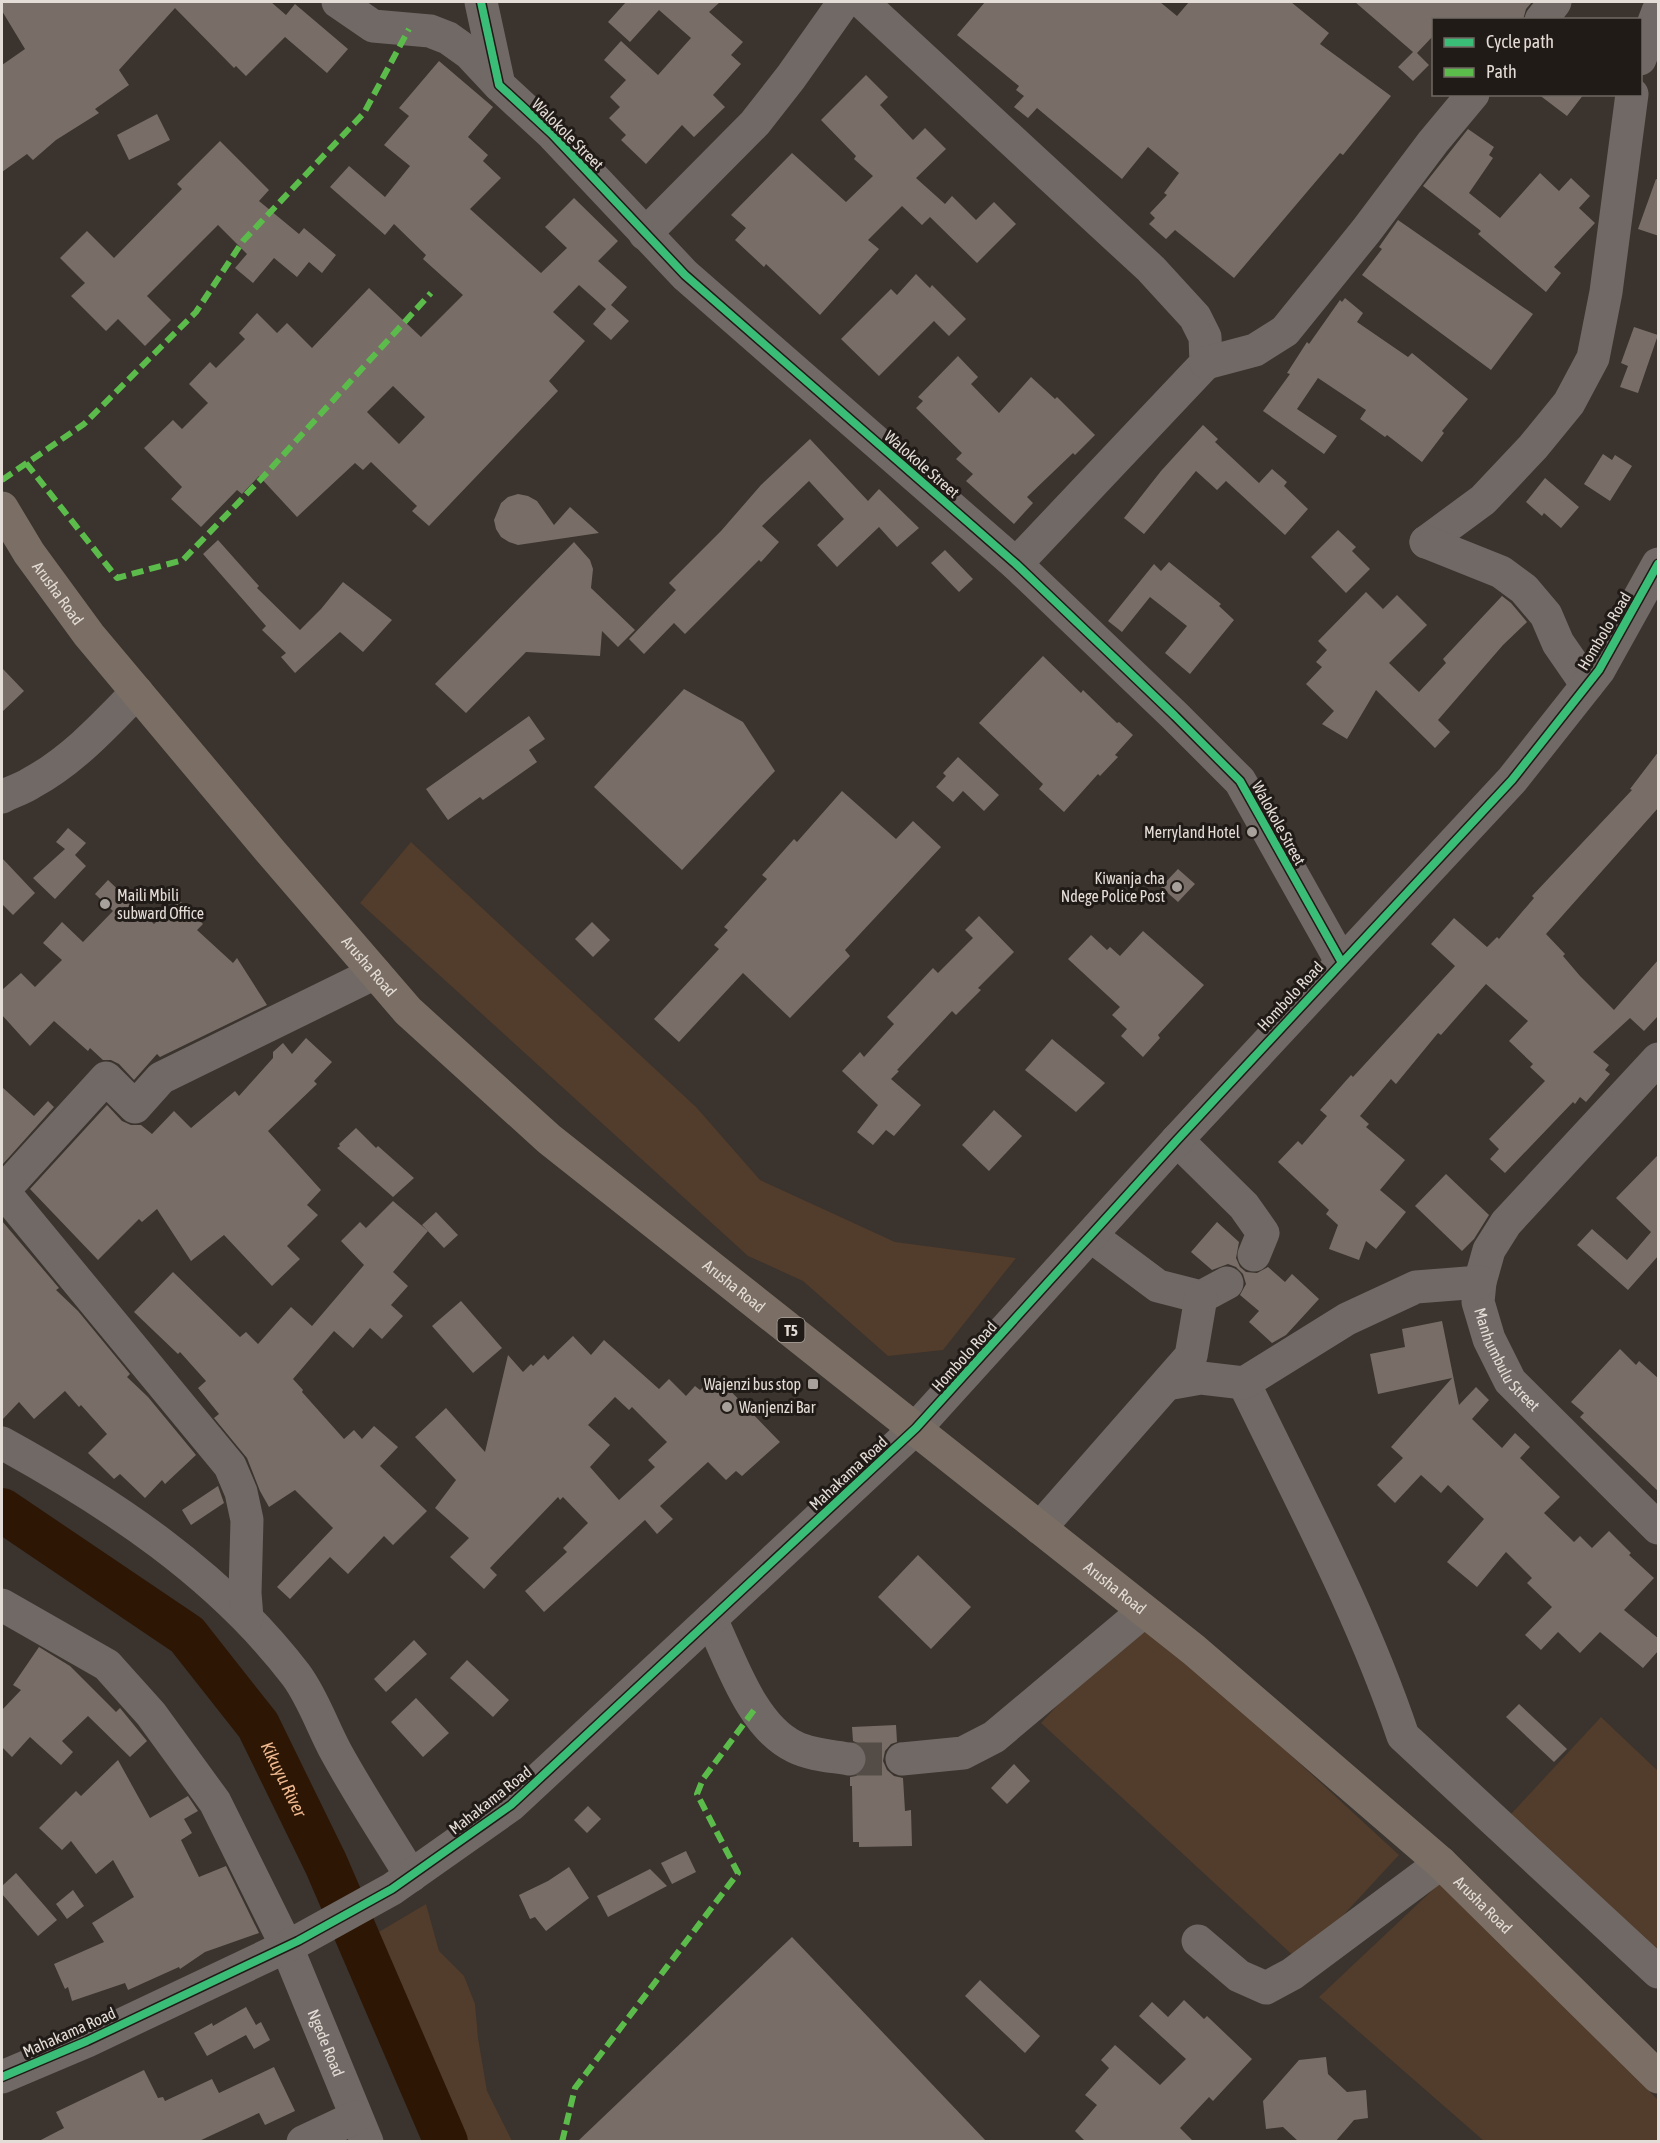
<svg xmlns="http://www.w3.org/2000/svg" width="1660" height="2143" font-family="'Asap Condensed',sans-serif">
<style>
.green{fill:#523c2b}
.lines{fill:none;stroke-linecap:round;stroke-linejoin:round}
.river{stroke:#2d1604;stroke-width:44}
.building{fill:#786e67;fill-rule:evenodd}
.minor-tunnel{stroke:#544c47;stroke-width:33;stroke-dasharray:33 16;stroke-linecap:butt}
.minor{stroke:#706965;stroke-width:33}
.highway{stroke:#7b6f65;stroke-width:33}
.quiet{stroke:#5cbc4b;stroke-width:6;stroke-dasharray:12 6;stroke-linecap:butt}
.cycleway-casing{stroke:#211b17;stroke-width:11}
.cycleway{stroke:#3abd76;stroke-width:8}
.poi-dot{fill:#a8a19b;stroke:#211b17;stroke-width:2}
.labels{text-anchor:middle;dominant-baseline:central;stroke-width:6;stroke-linejoin:round;paint-order:stroke}
.shield{fill:#211b17;stroke:#aaa29d;stroke-width:1.5}
.shield-label{font-size:15px;font-weight:bold;fill:#e4dcd6}
.street-label{font-size:16px;fill:#e4dcd6;stroke:#211b17}
.poi-label{font-size:16px;fill:#e4dcd6;stroke:#211b17;text-anchor:end}
.water-label{font-size:18px;font-style:italic;fill:#efb88f;stroke:#211b17}
</style>
<rect width="100%" height="100%" fill="#3a332e"/>
<!-- green -->
<g class="green">
<polygon points="411,842 696,1107 760,1180 895,1242 1016,1258 943,1350 888,1356 803,1281 748,1256 360,903"/>
<polygon points="1140,1616 1399,1855 1300,1962 1041,1723"/>
<polygon points="1601,1717 1658,1771 1658,1959 1511,1814"/>
<polygon points="1440,1883 1658,2100 1658,2141 1484,2141 1319,1997"/>
<polygon points="426,1904 439,1951 464,1976 475,2004 478,2038 487,2091 512,2141 454,2141 372,1936"/>
</g>
<g class="lines">
<!-- river -->
<path class="river" id="s1" d="M2,1510L187,1635L258,1725L326,1864L446,2142"/>
</g>
<!-- building -->
<g class="building">
<polygon points="2,2 271,2 286,15 295,4 348,49 327,73 285,37 246,76 236,66 234,68 175,8 119,70 129,85 95,109 99,113 56,140 33,160 27,154 2,172 2,65 25,49 2,11"/>
<polygon points="626,2 720,2 709,12 743,42 731,55 741,64 713,95 725,107 694,137 682,125 646,164 621,140 626,135 609,118 620,107 610,97 626,80 604,60 621,41 658,75 691,38 659,10 630,42 608,22"/>
<polygon points="985,2 1160,2 1177,16 1189,2 1291,2 1329,33 1320,44 1391,96 1343,155 1340,153 1234,278 1175,230 1166,239 1149,224 1155,218 1150,213 1167,195 1164,193 1179,173 1148,147 1122,179 1037,108 1028,118 1014,107 1024,96 1016,90 1019,86 957,35"/>
<polygon points="1355,2 1532,2 1526,9 1523,20 1434,20 1434,35 1417,53 1429,65 1413,81 1398,67 1413,52"/>
<path d="M439,61L493,107L468,137L488,155L483,161L501,178L470,209L541,273L567,248L545,227L574,198L618,241L598,261L627,287L611,305L629,321L611,340L593,324L606,309L579,285L553,312L585,341L549,381L558,391L429,526L412,511L417,506L371,462L363,470L355,463L297,517L259,476L242,494L237,490L201,527L171,499L182,487L144,448L173,420L182,429L208,403L189,384L210,362L216,368L245,339L239,333L257,313L277,333L287,323L312,348L369,288L421,337L463,295L423,259L426,255L394,224L385,235L330,187L349,166L385,197L410,166L384,145L409,116L399,108ZM393,386L425,417L399,444L367,412Z"/>
<polygon points="866,75 888,97 880,105 913,140 925,128 946,149 916,178 945,204 952,196 976,220 994,202 1016,224 977,263 930,217 922,225 902,206 868,240 879,249 820,315 766,264 764,267 735,240 746,228 731,215 792,153 846,202 873,176 854,159 856,156 821,120"/>
<polygon points="1538,94 1584,94 1567,116"/>
<polygon points="157,114 170,140 129,160 117,135"/>
<polygon points="1468,129 1494,147 1489,155 1493,158 1469,193 1500,218 1540,173 1559,191 1571,178 1590,196 1579,208 1595,223 1554,267 1561,273 1546,292 1478,234 1481,231 1423,186"/>
<polygon points="220,141 269,190 259,201 299,234 304,228 336,255 322,273 309,262 297,277 274,258 253,283 235,268 247,254 218,225 147,296 171,320 145,346 118,319 106,331 71,296 85,283 60,258 87,231 114,258 182,189 177,184"/>
<polygon points="1656,179 1659,180 1659,236 1638,229"/>
<polygon points="1398,220 1533,314 1491,370 1362,275 1382,249 1379,247"/>
<polygon points="916,274 930,288 932,285 966,319 949,336 934,321 879,376 841,339 891,289 897,295"/>
<polygon points="1345,298 1363,313 1357,322 1408,357 1412,353 1468,399 1442,431 1444,433 1422,462 1387,435 1385,437 1360,419 1366,410 1318,378 1297,409 1337,436 1324,454 1263,411 1290,374 1287,373 1307,342 1309,344 1340,300 1342,302"/>
<polygon points="1634,327 1658,335 1638,393 1620,387 1628,366 1621,363"/>
<polygon points="958,356 978,377 971,384 999,413 1031,377 1055,399 1057,397 1095,435 1075,455 1073,453 1027,497 1033,503 1014,524 966,481 973,474 956,459 962,453 916,408 923,401 918,397"/>
<polygon points="1203,425 1218,439 1215,442 1259,483 1272,469 1287,482 1284,486 1308,509 1285,535 1226,481 1217,490 1196,471 1144,534 1124,518 1161,471"/>
<polygon points="810,439 868,501 879,489 919,528 897,547 879,527 837,567 817,545 844,519 809,481 762,526 779,542 761,562 759,560 685,634 674,623 644,654 629,639 676,590 669,583 721,531 761,485"/>
<polygon points="1603,454 1612,460 1615,455 1632,466 1610,501 1584,484"/>
<polygon points="1545,478 1579,507 1561,528 1544,513 1542,516 1526,502"/>
<polygon points="518,494 528,496 537,501 554,525 570,507 599,533 518,545 509,542 501,537 496,529 494,520 501,503 508,497"/>
<polygon points="1338,530 1356,547 1352,551 1370,569 1346,593 1311,557"/>
<polygon points="218,540 259,586 257,588 300,630 321,609 343,582 392,620 363,652 340,632 295,673 281,657 286,653 262,630 266,626 203,554"/>
<polygon points="574,542 590,560 593,569 591,588 635,630 618,647 602,631 600,656 526,652 466,713 435,684"/>
<polygon points="945,550 973,579 959,592 931,563"/>
<polygon points="1169,562 1221,604 1219,606 1234,620 1190,674 1165,653 1187,626 1150,597 1122,632 1108,621 1154,564 1161,571"/>
<polygon points="1366,592 1383,609 1397,595 1427,625 1389,663 1419,692 1446,663 1443,659 1502,596 1511,603 1527,622 1503,645 1438,720 1450,732 1435,748 1376,690 1347,739 1322,724 1334,711 1306,684 1322,667 1316,662 1327,650 1318,641"/>
<polygon points="1043,656 1081,693 1083,690 1117,723 1119,722 1133,735 1115,755 1118,757 1100,776 1098,774 1064,812 1039,789 1043,784 979,723"/>
<polygon points="2,668 24,691 2,712"/>
<polygon points="684,689 743,722 775,771 682,870 594,787"/>
<polygon points="529,716 545,739 529,750 537,762 483,800 480,797 448,820 426,789"/>
<polygon points="1659,751 1659,807 1546,934 1565,954 1563,956 1580,976 1614,1010 1659,959 1659,1015 1644,1031 1630,1018 1593,1052 1609,1065 1605,1070 1610,1074 1586,1102 1580,1097 1575,1104 1573,1102 1505,1173 1490,1159 1499,1149 1489,1139 1545,1081 1530,1067 1533,1064 1509,1041 1528,1021 1486,984 1441,1035 1438,1033 1396,1084 1391,1079 1360,1116 1369,1124 1366,1127 1405,1160 1380,1190 1406,1212 1376,1249 1366,1241 1359,1260 1329,1249 1338,1225 1326,1214 1329,1210 1278,1162 1298,1141 1302,1145 1327,1116 1320,1110 1351,1075 1353,1077 1455,966 1431,944 1454,918 1487,947 1497,937 1499,939 1534,898 1532,896 1632,790 1630,789"/>
<polygon points="958,757 999,795 984,811 963,791 953,802 936,787 946,776 943,773"/>
<polygon points="842,791 896,839 913,821 941,847 845,950 850,956 790,1018 743,973 679,1042 654,1019 719,949 714,945 728,930 724,927 767,879 762,875 794,839 797,842"/>
<polygon points="68,828 86,843 75,855 86,866 55,899 33,878 65,849 56,842"/>
<polygon points="2,858 35,893 13,915 2,904"/>
<polygon points="1178,869 1195,884 1178,902 1161,887"/>
<polygon points="108,880 154,924 179,900 203,924 197,930 233,963 237,958 267,1005 160,1057 157,1054 134,1080 119,1064 111,1060 103,1060 90,1048 88,1051 54,1021 30,1046 2,1015 2,990 21,973 35,987 62,960 43,943 62,922 83,942 113,911 95,894"/>
<polygon points="979,916 1014,952 978,988 981,990 956,1015 952,1011 897,1070 899,1071 891,1079 921,1105 894,1136 886,1130 873,1145 857,1132 878,1105 842,1071 860,1052 864,1057 894,1024 887,1017 933,968 938,973 973,938 965,930"/>
<polygon points="592,922 610,940 593,957 575,939"/>
<polygon points="1143,931 1204,985 1158,1035 1160,1038 1143,1057 1121,1036 1127,1029 1112,1015 1120,1007 1068,959 1091,935 1107,950 1110,947 1120,956"/>
<polygon points="306,1038 332,1062 314,1081 317,1084 268,1131 321,1190 307,1205 318,1215 287,1246 300,1259 272,1286 224,1235 191,1261 157,1209 142,1222 139,1219 98,1260 30,1189 107,1105 122,1121 131,1125 141,1125 152,1134 174,1111 191,1128 235,1091 239,1096 273,1058 273,1052 283,1043 292,1054"/>
<polygon points="1052,1039 1105,1083 1076,1112 1025,1070"/>
<polygon points="2,1087 34,1116 48,1101 54,1107 2,1165"/>
<polygon points="994,1110 1022,1136 989,1171 962,1145"/>
<polygon points="356,1128 376,1148 378,1146 414,1178 393,1197 337,1148 340,1146 339,1144"/>
<polygon points="1659,1154 1659,1255 1628,1290 1577,1245 1592,1229 1627,1260 1651,1232 1616,1198"/>
<polygon points="1446,1174 1489,1215 1474,1239 1462,1251 1415,1206"/>
<polygon points="393,1201 428,1231 393,1272 408,1286 391,1305 403,1316 382,1339 370,1328 353,1348 334,1331 293,1379 303,1390 302,1392 344,1439 354,1430 362,1439 374,1426 398,1447 380,1466 427,1511 393,1545 384,1536 348,1574 330,1557 290,1599 277,1587 333,1528 295,1490 269,1507 260,1491 247,1458 214,1418 219,1414 198,1388 206,1381 180,1352 178,1354 134,1312 173,1272 240,1337 246,1332 258,1344 291,1307 312,1326 364,1265 341,1241 360,1222 366,1228"/>
<polygon points="436,1212 458,1235 444,1248 422,1225"/>
<polygon points="2,1221 59,1288 56,1290 78,1311 130,1374 127,1377 148,1397 196,1455 165,1484 162,1480 145,1498 120,1474 114,1479 88,1453 107,1434 81,1405 79,1407 65,1391 34,1419 19,1402 2,1420"/>
<polygon points="1217,1222 1239,1242 1236,1258 1240,1267 1246,1272 1257,1273 1268,1267 1285,1282 1292,1274 1319,1299 1286,1335 1272,1343 1249,1322 1259,1311 1240,1295 1246,1284 1243,1274 1236,1267 1228,1264 1212,1270 1191,1252"/>
<polygon points="461,1301 502,1348 473,1373 432,1326"/>
<polygon points="1442,1321 1459,1405 1476,1387 1489,1400 1472,1419 1502,1448 1515,1433 1530,1447 1520,1458 1560,1497 1544,1513 1574,1542 1580,1536 1592,1548 1609,1531 1631,1553 1629,1555 1654,1578 1624,1610 1659,1639 1659,1650 1643,1668 1600,1632 1580,1653 1558,1632 1541,1650 1525,1635 1552,1607 1527,1583 1532,1578 1506,1552 1477,1587 1447,1562 1484,1519 1448,1485 1441,1493 1421,1475 1395,1503 1377,1485 1403,1458 1391,1447 1452,1378 1378,1394 1370,1354 1405,1347 1402,1329"/>
<path d="M573,1336L591,1355L604,1340L659,1389L669,1379L686,1396L695,1386L700,1390L715,1375L780,1442L742,1476L736,1471L726,1480L708,1462L660,1506L673,1519L657,1534L645,1520L544,1612L525,1591L567,1552L563,1548L588,1523L563,1497L560,1500L558,1497L490,1568L497,1575L484,1589L450,1557L469,1538L435,1508L456,1480L415,1437L446,1408L485,1452L508,1355L523,1372L531,1364L533,1366L544,1355L548,1360ZM615,1397L629,1410L632,1407L667,1442L648,1460L655,1467L619,1500L590,1467L610,1445L588,1425Z"/>
<polygon points="1620,1349 1636,1365 1639,1361 1659,1379 1659,1492 1580,1417 1584,1413 1571,1402"/>
<polygon points="218,1486 224,1503 191,1525 182,1510"/>
<polygon points="918,1555 971,1607 931,1649 878,1597"/>
<polygon points="414,1640 427,1654 386,1692 374,1679"/>
<polygon points="39,1647 70,1666 116,1712 120,1708 147,1741 130,1757 88,1716 62,1741 73,1752 61,1765 30,1737 12,1757 2,1747 2,1710 21,1690 13,1685"/>
<polygon points="467,1660 509,1700 493,1717 450,1678"/>
<polygon points="416,1698 449,1733 423,1757 391,1722"/>
<polygon points="1519,1704 1567,1749 1554,1762 1506,1717"/>
<polygon points="896,1725 897,1742 891,1744 885,1751 883,1761 887,1770 894,1776 903,1778 905,1811 911,1810 912,1846 859,1847 859,1842 853,1842 852,1786 850,1786 850,1777 856,1776 863,1771 868,1761 866,1752 860,1744 853,1741 852,1727"/>
<polygon points="118,1760 150,1818 188,1796 198,1811 184,1819 192,1833 181,1840 199,1877 226,1866 259,1933 205,1952 180,1969 179,1967 128,1990 125,1983 72,2001 68,1987 65,1989 54,1964 104,1942 92,1923 134,1897 113,1860 96,1874 71,1841 62,1850 39,1828 76,1791 81,1796"/>
<polygon points="1014,1764 1030,1781 1007,1804 991,1788"/>
<polygon points="588,1806 601,1819 587,1833 574,1820"/>
<polygon points="686,1851 696,1872 672,1884 661,1863"/>
<polygon points="569,1867 589,1898 546,1931 535,1917 530,1919 519,1895 548,1881"/>
<polygon points="650,1869 667,1886 608,1917 597,1896"/>
<polygon points="16,1873 57,1920 38,1936 2,1894 2,1886"/>
<polygon points="73,1890 84,1906 67,1919 56,1904"/>
<polygon points="792,1937 987,2142 577,2142"/>
<polygon points="980,1980 1040,2036 1025,2053 965,1996"/>
<polygon points="1184,2000 1204,2019 1207,2016 1252,2059 1213,2101 1209,2097 1180,2128 1194,2142 1086,2142 1075,2131 1097,2105 1085,2095 1109,2068 1101,2060 1115,2045 1160,2085 1186,2059 1139,2016 1152,2002 1168,2017"/>
<polygon points="246,2007 256,2025 261,2022 270,2040 254,2049 246,2035 207,2056 194,2033 212,2023 213,2026"/>
<polygon points="1326,2057 1328,2074 1347,2092 1366,2090 1368,2118 1354,2120 1335,2142 1299,2142 1283,2127 1266,2129 1263,2101 1299,2060"/>
<polygon points="274,2067 295,2111 265,2125 259,2113 197,2142 37,2142 64,2128 56,2112 144,2070 158,2098 163,2097 165,2101 212,2079 219,2093"/>
</g>
<g class="lines">
<!-- minor-tunnel -->
<polyline class="minor-tunnel" points="849,1759 902,1759"/>
<!-- minor -->
<g class="minor">
<polyline points="338,2 373,26 430,31 448,38 469,53 499,85"/>
<polyline points="481,2 499,85 552,134 685,275 1016,564 1175,716 1240,781 1341,961"/>
<polyline points="862,2 1151,269 1195,317 1205,337 1206,363 1016,564"/>
<polyline points="1541,20 1555,2"/>
<polyline points="1640,59 1658,11"/>
<polyline points="645,234 755,123 791,77 844,2"/>
<polyline points="1206,363 1255,350 1285,331 1366,231 1433,142 1473,94"/>
<polyline points="1426,542 1483,500 1533,447 1569,403 1593,358 1606,292 1632,94"/>
<polyline points="1426,542 1501,572 1524,589 1546,615 1558,643 1587,685"/>
<path d="M2,797C11,792 22,789 31,783C72,761 105,725 137,692"/>
<path id="s2" d="M1658,1059L1506,1223L1489,1250L1480,1282L1478,1302L1489,1339L1510,1381L1658,1528"/>
<polyline points="1177,1140 1244,1206 1263,1233 1254,1255"/>
<polyline points="1091,1236 1158,1286 1201,1297 1227,1283"/>
<path d="M1244,1383C1300,1499 1362,1614 1403,1736L1658,1972"/>
<polyline points="1167,1384 1201,1378 1244,1383 1347,1319 1416,1287 1480,1282"/>
<path d="M2,1443C111,1503 219,1574 296,1675C313,1698 322,1726 336,1752C359,1794 386,1835 411,1876"/>
<polyline points="1040,1528 1191,1356 1201,1297"/>
<path id="s3" d="M2,1605L107,1665L151,1714L215,1802L286,1945L367,2142"/>
<polyline points="247,1618 245,1593 247,1520 241,1492 230,1466 3,1191 106,1078 135,1107 161,1078 375,973"/>
<path d="M711,1619C731,1661 752,1727 795,1747C811,1755 832,1756 849,1759"/>
<polyline points="902,1759 963,1753 994,1737 1144,1611"/>
<polyline points="1198,1941 1239,1976 1266,1988 1292,1974 1441,1863"/>
<polyline points="2,2077 87,2041 298,1941 392,1889 511,1805 916,1428 1177,1140 1512,780 1599,670 1658,564"/>
<polyline points="303,2142 356,2117"/>
</g>
<!-- highway -->
<path class="highway" id="s4" d="M2,508L29,553L89,635L271,852L408,1011L549,1139L1194,1650L1441,1863L1658,2077"/>
<!-- quiet -->
<g class="quiet">
<polyline points="26,463 117,578 183,560 264,476 431,293"/>
<polyline points="2,480 84,424 196,312 243,241 364,113 409,29"/>
<polyline points="562,2142 575,2088 738,1873 697,1794 703,1779 754,1710"/>
</g>
<defs>
<g id="cycleway">
<polyline points="481,2 499,85 552,134 685,275 1016,564 1175,716 1240,781 1341,961"/>
<polyline points="2,2077 87,2041 298,1941 392,1889 511,1805 916,1428 1177,1140 1512,780 1599,670 1658,564"/>
</g>
</defs>
<!-- cycleway casing -->
<use href="#cycleway" class="cycleway-casing"/>
<!-- cycleway -->
<use href="#cycleway" class="cycleway"/>
</g>
<!-- markers -->
<g class="poi-dot">
<circle cx="1252" cy="832" r="6"/>
<circle cx="1177" cy="887" r="6"/>
<circle cx="105" cy="904" r="6"/>
<rect x="807" y="1378" width="12" height="12" rx="3"/>
<circle cx="727" cy="1407" r="6"/>
</g>
<g class="labels">
<!-- shield labels -->
<rect class="shield" x="777.5" y="1318" width="27" height="24" rx="4.5"/>
<g class="shield-label">
<text x="791" y="1330">T5</text>
</g>
<!-- street labels -->
<g class="street-label">
<text transform="translate(568 134) rotate(45)">Walokole Street</text>
<text transform="translate(922 464) rotate(41)">Walokole Street</text>
<text stroke="none"><textPath href="#s4" startOffset="102">Arusha Road</textPath></text>
<text transform="translate(1604 631) rotate(-59)">Hombolo Road</text>
<text transform="translate(1279 823) rotate(61)">Walokole Street</text>
<text stroke="none"><textPath href="#s4" startOffset="588">Arusha Road</textPath></text>
<text transform="translate(1290 996) rotate(-47)">Hombolo Road</text>
<text stroke="none"><textPath href="#s4" startOffset="1074">Arusha Road</textPath></text>
<text transform="translate(964 1356) rotate(-48)">Hombolo Road</text>
<text stroke="none"><textPath href="#s2" startOffset="374">Manhumbulu Street</textPath></text>
<text transform="translate(848 1473) rotate(-43)">Mahakama Road</text>
<text stroke="none"><textPath href="#s4" startOffset="1560">Arusha Road</textPath></text>
<text transform="translate(490 1800) rotate(-38)">Mahakama Road</text>
<text stroke="none"><textPath href="#s4" startOffset="2046">Arusha Road</textPath></text>
<text transform="translate(69 2032) rotate(-24)">Mahakama Road</text>
<text stroke="none"><textPath href="#s3" startOffset="561">Ngede Road</textPath></text>
</g>
<!-- poi labels -->
<g class="poi-label">
<text x="1240" y="832">Merryland Hotel</text>
<text x="1165" y="878">Kiwanja cha<tspan x="1165" dy="18">Ndege Police Post</tspan></text>
<text x="117" y="895" text-anchor="start">Maili Mbili<tspan x="117" dy="18">subward Office</tspan></text>
<text x="801" y="1384">Wajenzi bus stop</text>
<text x="739" y="1407" text-anchor="start">Wanjenzi Bar</text>
</g>
<!-- water labels -->
<g class="water-label">
<text stroke="none"><textPath href="#s1" startOffset="398">Kikuyu River</textPath></text>
</g>
</g>
<!-- border -->
<rect width="1660" height="2143" fill="none" stroke="#e4dcd6" stroke-width="6"/>
<!-- legend -->
<rect x="1432" y="18" width="210" height="78" fill="#211b17" stroke="#6f6863" stroke-width="1.5"/>
<rect x="1444" y="38" width="30" height="9" fill="#3abd76" stroke="#6f6863" stroke-width="1.5"/>
<text x="1486" y="48" font-size="18" fill="#e4dcd6">Cycle path</text>
<rect x="1444" y="68" width="30" height="9" fill="#5cbc4b" stroke="#6f6863" stroke-width="1.5"/>
<text x="1486" y="78" font-size="18" fill="#e4dcd6">Path</text>
</svg>
